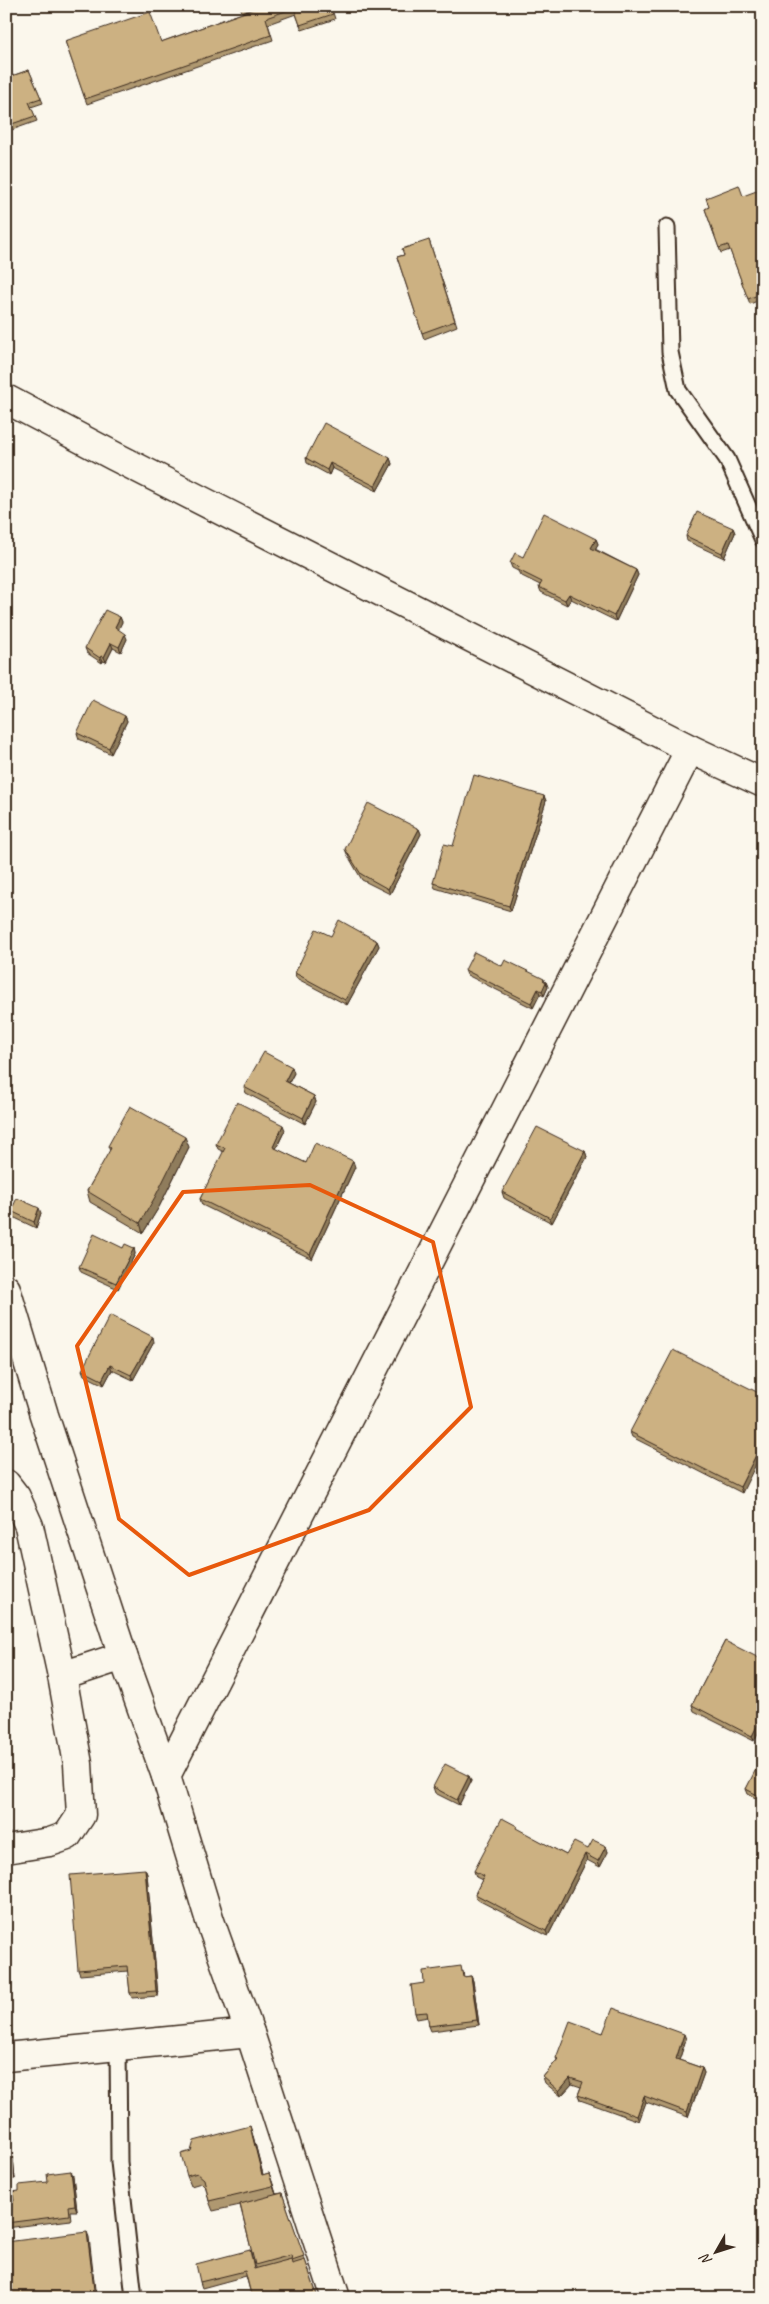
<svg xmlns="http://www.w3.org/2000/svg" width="769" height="2304" font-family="Caveat,sans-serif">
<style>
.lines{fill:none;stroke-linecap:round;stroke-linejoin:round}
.service-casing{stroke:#3b2a1e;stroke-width:19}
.minor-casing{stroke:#3b2a1e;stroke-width:31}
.tertiary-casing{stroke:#3b2a1e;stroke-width:31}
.service{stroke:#fbf7ec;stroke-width:15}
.minor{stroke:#fbf7ec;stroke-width:28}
.tertiary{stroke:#fbf7ec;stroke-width:28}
.wall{fill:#af9870;stroke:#3b2a1e}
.shaded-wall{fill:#8f7c5b;stroke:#3b2a1e}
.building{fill:#ccb182;stroke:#3b2a1e}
.marked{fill:none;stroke:#e8590c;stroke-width:4;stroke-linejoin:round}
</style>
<rect width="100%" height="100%" fill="#fbf7ec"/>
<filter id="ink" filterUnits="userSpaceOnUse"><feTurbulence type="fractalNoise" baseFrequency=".02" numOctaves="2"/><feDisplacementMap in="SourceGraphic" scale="10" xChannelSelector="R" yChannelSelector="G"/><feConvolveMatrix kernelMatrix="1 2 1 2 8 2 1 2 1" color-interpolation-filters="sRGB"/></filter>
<g filter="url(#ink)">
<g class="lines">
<defs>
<g id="service">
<polyline points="667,227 670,352 678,390 727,459 763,540"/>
<polyline points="118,2046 119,2162 134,2298"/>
</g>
<g id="minor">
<polyline points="6,1484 16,1497 29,1526 62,1676 78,1764 81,1815 67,1836 50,1842 6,1849"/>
<polyline points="62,1676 123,1656"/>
<polyline points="6,2057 250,2033"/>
</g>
<g id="tertiary">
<polyline points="6,399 114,456 690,749 763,783"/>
<polyline points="6,1289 44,1415 123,1656 166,1776 210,1921 250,2033 336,2298"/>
<polyline points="166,1776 690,749"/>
</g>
</defs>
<!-- service casing -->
<use href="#service" class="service-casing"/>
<!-- minor casing -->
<use href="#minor" class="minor-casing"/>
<!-- tertiary casing -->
<use href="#tertiary" class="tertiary-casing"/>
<!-- service -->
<use href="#service" class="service"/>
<!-- minor -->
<use href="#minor" class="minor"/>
<!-- tertiary -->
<use href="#tertiary" class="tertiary"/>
</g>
<!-- wall -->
<g class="wall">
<polygon points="240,6 260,6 242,12"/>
<polygon points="262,6 331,6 335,19 302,30 296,14 268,24 273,40 87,104 65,41 161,42"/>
<polygon points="29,70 43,103 31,107 37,121 6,132 6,78"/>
<polygon points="739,185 760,300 750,304 730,250 721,253 705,209 709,207"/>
<polygon points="429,240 457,326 424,339 397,257 404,255"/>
<polygon points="306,458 390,458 392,464 377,491 332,468 329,475 307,463"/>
<polygon points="733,528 735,533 724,558 687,541 686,536"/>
<polygon points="596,539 598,544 595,549 636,570 638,575 616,621 571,599 567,605 541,592 539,587 540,585 520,575 518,571 512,568 510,563 523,557"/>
<polygon points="120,617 122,622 118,629 127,639 121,652 113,648 106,662 103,661 102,663 87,653 85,648"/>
<polygon points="125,716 127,721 111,754 79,739 77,733"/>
<polygon points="544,796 546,801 511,911 435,888 433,883 453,846"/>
<polygon points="419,829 421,834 390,894 362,880 347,854 345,849"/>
<polygon points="331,936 377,941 379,946 347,1005 296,978 295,973"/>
<polygon points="502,966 546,982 548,987 544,996 540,994 533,1008 467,975 465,970"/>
<polygon points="294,1073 289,1083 314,1096 316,1102 305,1124 246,1093 244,1087"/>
<polygon points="285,1130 276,1149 306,1163 355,1167 312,1259 202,1205 200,1199 224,1152 218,1149 216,1144"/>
<polygon points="108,1146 189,1147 159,1207 143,1233 90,1202 87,1191 110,1151"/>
<polygon points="585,1151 587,1157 552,1223 504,1198 502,1192"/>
<polygon points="11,1211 41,1213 36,1228 13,1217"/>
<polygon points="123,1248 134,1248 135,1254 118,1289 81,1272 79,1267"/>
<polygon points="154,1342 133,1380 112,1370 104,1385 84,1375 82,1370"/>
<polygon points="763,1395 742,1493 632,1437 630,1432"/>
<polygon points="725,1641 754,1741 694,1711 692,1705"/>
<polygon points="763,1760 763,1802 748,1794 746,1789"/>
<polygon points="469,1776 471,1781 459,1805 435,1793 433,1787"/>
<polygon points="518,1830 566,1855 588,1849 606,1846 608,1852 600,1867 587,1860 548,1936 476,1899 475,1894 482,1880 476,1877 474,1871"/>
<polygon points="145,1869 147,1874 158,1996 132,1998 130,1993 128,1971 80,1975 78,1970"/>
<polygon points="463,1971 464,1977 471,1976 473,1981 479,2025 431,2031 429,2026 428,2017 417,2019 415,2013 424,1983"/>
<polygon points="603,2033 686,2039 679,2060 702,2068 704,2073 688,2117 646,2102 639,2121 580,2100 578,2095 581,2087 572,2084 561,2096 545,2083 543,2077 557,2060 556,2058"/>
<polygon points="253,2136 263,2175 269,2173 276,2194 282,2193 318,2298 252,2298 246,2276 202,2288 200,2282 250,2250 255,2269 256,2268 240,2205 213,2211 209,2201 206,2188 201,2183 191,2186 187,2176"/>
<polygon points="6,2152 13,2157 15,2179 6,2180"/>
<polygon points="71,2171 73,2176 77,2211 70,2211 71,2220 6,2228 6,2202 14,2201 48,2182"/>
</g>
<!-- shaded-wall -->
<g class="shaded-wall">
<polygon points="390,458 392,464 377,491 375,486"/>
<polygon points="330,463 332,468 329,475 327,470"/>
<polygon points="733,528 735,533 724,558 722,553"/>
<polygon points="596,539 598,544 593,553 591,548"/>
<polygon points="636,570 638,575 616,621 614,616"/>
<polygon points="569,594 571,599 567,605 565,600"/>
<polygon points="120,617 122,622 117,633 115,627"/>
<polygon points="125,634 127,639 121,652 119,647"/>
<polygon points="111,643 113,648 106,662 104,657"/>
<polygon points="101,656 103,661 102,663 100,658"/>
<polygon points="125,716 127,721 111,754 109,748"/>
<polygon points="544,796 546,801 511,911 509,906"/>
<polygon points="419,829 421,834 390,894 388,889"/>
<polygon points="377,941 379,946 347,1005 345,1000"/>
<polygon points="544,979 545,984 546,982 548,987 544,996 542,991 543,980"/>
<polygon points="538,989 540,994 533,1008 531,1003"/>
<polygon points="292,1067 294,1073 287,1086 285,1081"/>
<polygon points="314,1096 316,1102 305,1124 303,1118"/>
<polygon points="283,1125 285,1130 274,1152 273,1147"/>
<polygon points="185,1137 189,1147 159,1207 143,1233 140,1223"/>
<polygon points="585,1151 587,1157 552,1223 550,1218"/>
<polygon points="353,1161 355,1167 312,1259 310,1254"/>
<polygon points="39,1208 41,1213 36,1228 34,1222"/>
<polygon points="134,1248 135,1254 118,1289 116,1283"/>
<polygon points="153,1337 154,1342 133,1380 131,1375"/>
<polygon points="110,1365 112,1370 104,1385 102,1380"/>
<polygon points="763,1441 763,1450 742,1493 740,1487"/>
<polygon points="763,1714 763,1724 754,1741 752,1736"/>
<polygon points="469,1776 471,1781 459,1805 457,1800"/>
<polygon points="606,1846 608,1852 600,1867 598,1861"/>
<polygon points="585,1854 587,1860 548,1936 546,1931"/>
<polygon points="145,1869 147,1874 158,1996 156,1991"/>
<polygon points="471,1976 473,1981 479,2025 477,2020"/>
<polygon points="684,2034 686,2039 678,2064 676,2059"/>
<polygon points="702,2068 704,2073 688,2117 687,2112"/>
<polygon points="570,2078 572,2084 561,2096 559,2091"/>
<polygon points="644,2096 646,2102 639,2121 637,2116"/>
<polygon points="250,2126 253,2136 266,2186 262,2175"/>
<polygon points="11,2151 13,2157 15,2179 13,2174"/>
<polygon points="71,2171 73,2176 77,2211 75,2205"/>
<polygon points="269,2173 273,2184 277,2197 273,2186"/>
<polygon points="87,2232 89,2237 96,2298 95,2298"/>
</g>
<!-- building -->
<g class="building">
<polygon points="262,6 331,6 333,14 300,25 294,8 266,18 271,35 85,99 65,41 150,12 161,42"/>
<polygon points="29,70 41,98 29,102 35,116 6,126 6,78"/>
<polygon points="739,185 743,196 762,189 763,192 763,308 758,295 748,299 728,245 719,248 705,209 709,207 706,198"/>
<polygon points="429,240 455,321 422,333 397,257 404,255 402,249"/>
<polygon points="324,423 390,458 375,486 330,463 327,470 306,458"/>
<polygon points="697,512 733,528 722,553 686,536"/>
<polygon points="544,513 596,539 591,548 636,570 614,616 569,594 565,600 539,587 542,582 518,570 519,567 510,563 515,553 523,557"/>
<polygon points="105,610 120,617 115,627 125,634 119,647 111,643 104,657 101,656 100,658 85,648"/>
<polygon points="93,700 125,716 109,748 77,733"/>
<polygon points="474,775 544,796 509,906 433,883 444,844 453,846"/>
<polygon points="368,803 419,829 388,889 361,874 345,849"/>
<polygon points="339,920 377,941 345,1000 295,973 316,929 331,936"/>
<polygon points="474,952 502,966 505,960 544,979 543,980 546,982 542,991 538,989 531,1003 465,970"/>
<polygon points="264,1052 292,1067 285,1081 314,1096 303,1118 244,1087"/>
<polygon points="237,1102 283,1125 273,1147 306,1163 315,1143 353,1161 310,1254 200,1199 225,1148 216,1144"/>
<polygon points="130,1106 185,1137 155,1197 140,1223 87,1191 111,1148 108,1146"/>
<polygon points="537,1127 585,1151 550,1218 502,1192"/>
<polygon points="17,1198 39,1208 34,1222 11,1211"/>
<polygon points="94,1234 123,1248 125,1244 134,1248 116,1283 79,1267"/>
<polygon points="110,1315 153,1337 131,1375 110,1365 102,1380 82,1370"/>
<polygon points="673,1350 763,1395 763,1441 740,1487 630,1432"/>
<polygon points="725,1641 763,1660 763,1714 752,1736 692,1705"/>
<polygon points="761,1759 763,1760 763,1798 746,1789"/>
<polygon points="445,1764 469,1776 457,1800 433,1787"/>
<polygon points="502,1818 517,1826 516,1828 566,1855 574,1842 588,1849 593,1840 606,1846 598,1861 585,1854 546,1931 475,1894 484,1876 474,1871"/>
<polygon points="145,1869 156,1991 130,1993 127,1966 78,1970 70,1875"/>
<polygon points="461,1966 463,1977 471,1976 477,2020 429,2026 427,2012 415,2013 411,1985 424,1983 423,1971"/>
<polygon points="613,2008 684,2034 676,2059 702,2068 687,2112 644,2096 637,2116 578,2095 583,2082 570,2078 559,2091 543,2077 558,2059 556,2058 570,2021 603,2033"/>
<polygon points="250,2126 262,2175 269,2173 273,2186 209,2201 204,2179 197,2173 187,2176 181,2154 191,2151 194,2141"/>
<polygon points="11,2151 13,2174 6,2174 6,2152"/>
<polygon points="71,2171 75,2205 68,2206 69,2215 6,2223 6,2202 14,2201 13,2192 19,2191 19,2185 48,2182 47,2174"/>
<polygon points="282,2193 304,2256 292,2260 291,2255 255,2265 240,2204"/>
<polygon points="87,2232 95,2298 13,2298 6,2242"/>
<polygon points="250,2250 254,2269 291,2259 292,2264 305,2260 317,2295 310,2297 310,2298 252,2298 245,2271 200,2282 196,2264"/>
</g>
</g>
<!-- marked area -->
<path class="marked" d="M310,1185L433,1242L471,1407L369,1510L189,1575L119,1519L77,1346L183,1192Z"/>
<!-- margin -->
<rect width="769" height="2304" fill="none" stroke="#fbf7ec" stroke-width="25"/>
<rect x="12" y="12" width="744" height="2279" fill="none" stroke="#3b2a1e" stroke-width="2" filter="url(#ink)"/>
<!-- north arrow -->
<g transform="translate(716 2252) rotate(231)" stroke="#fbf7ec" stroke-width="4" paint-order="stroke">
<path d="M0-4L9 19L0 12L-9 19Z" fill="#3b2a1e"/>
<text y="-8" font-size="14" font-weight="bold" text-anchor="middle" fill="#3b2a1e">N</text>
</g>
</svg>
